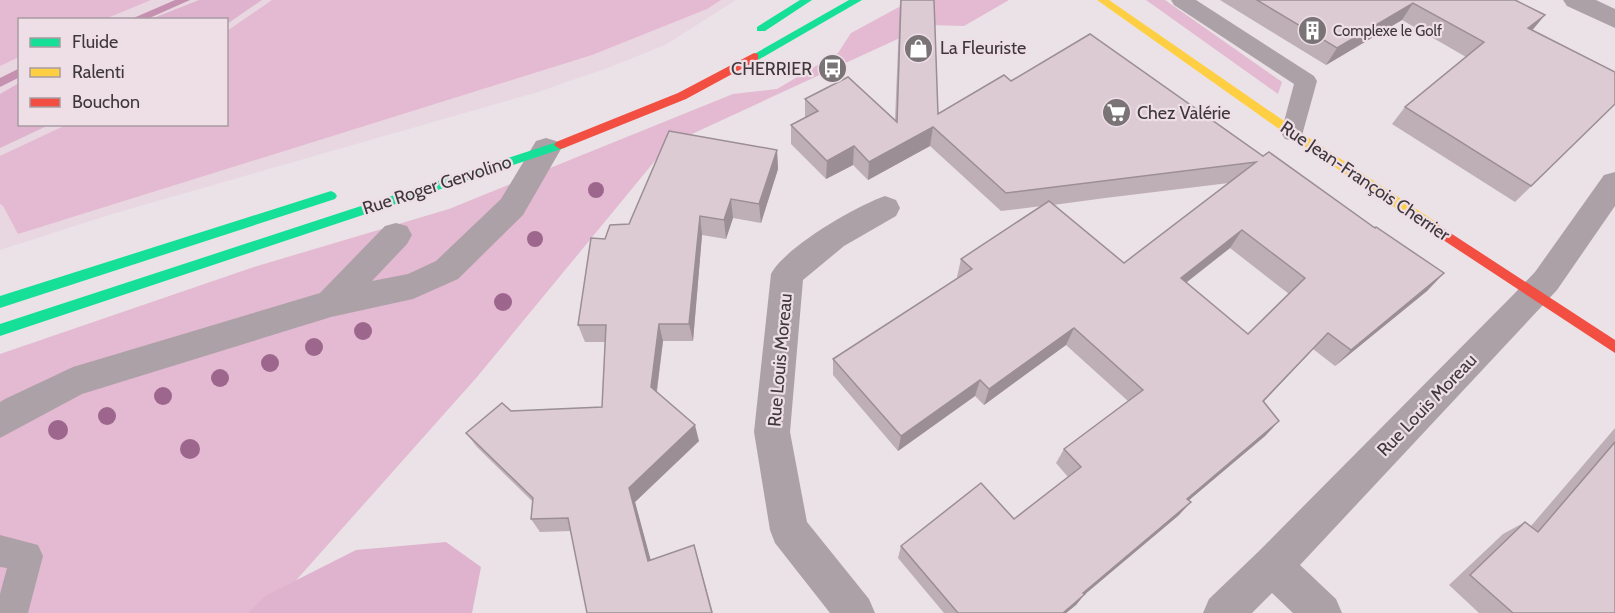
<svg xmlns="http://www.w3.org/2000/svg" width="1615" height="613" font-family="Cabin,sans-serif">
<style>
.built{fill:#e8d7e0;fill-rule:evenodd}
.green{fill:#e4b9d2}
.forest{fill:#dfb3cd}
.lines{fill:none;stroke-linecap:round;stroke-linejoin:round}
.stream{fill:#c691b0;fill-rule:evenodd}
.lane{fill:#aca1a7;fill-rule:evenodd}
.street{fill:#aca1a7;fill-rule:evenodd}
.fast{fill:#16e098;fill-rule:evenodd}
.slow{fill:#ffcf43;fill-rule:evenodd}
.jam{fill:#f24e42;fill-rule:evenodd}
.tree{fill:#9d678d}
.wall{fill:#beafb6;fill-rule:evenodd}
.shaded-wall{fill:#9b8e94}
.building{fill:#ddcbd4;stroke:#9b8e94;stroke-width:1.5;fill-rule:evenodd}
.labels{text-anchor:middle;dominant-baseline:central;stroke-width:4.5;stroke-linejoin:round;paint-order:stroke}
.far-poi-label{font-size:15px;fill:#3e383b;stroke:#eedee6;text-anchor:start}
.poi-label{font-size:18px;fill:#3e383b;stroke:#eedee6;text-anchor:start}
.street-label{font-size:18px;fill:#3e383b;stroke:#eedee6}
</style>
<rect width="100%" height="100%" fill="#eae2e6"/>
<!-- built -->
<path class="built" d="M0,0H736L665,45L610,67L538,92L112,214L0,250ZM20,20H226V124H20Z"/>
<!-- green -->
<g class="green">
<polygon points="0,0 151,0 105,19 20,20 19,57 0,66"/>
<polygon points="272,0 721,0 707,9 592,55 18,234 3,206 0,204 0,156 66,125 226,124 227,31"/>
<polygon points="912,0 1009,0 964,26 928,25 668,145 477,377 267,613 0,613 0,354 254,267 449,209 733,94 777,89 838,53 851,33"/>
<polygon points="1146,0 1165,0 1282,82 1278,94"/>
</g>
<!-- forest -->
<g class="forest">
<polygon points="199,0 262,0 227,24 226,20 151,19"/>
<polygon points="19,83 20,124 49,125 0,148 0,94"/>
<polygon points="446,542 481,567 472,613 248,613 265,596 356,550"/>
</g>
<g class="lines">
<!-- stream -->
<g class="stream">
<polygon points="175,0 190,0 145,20 129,20"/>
<polygon points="20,68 20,77 0,87 0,78"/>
</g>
<!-- lane -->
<g class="lane">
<polygon points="1171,0 1196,0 1314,76 1317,81 1301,139 1293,141 1285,139 1281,133 1294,84 1174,5"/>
<polygon points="0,535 38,545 43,556 28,613 0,613 0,594 7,568 0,567"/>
</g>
<!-- street -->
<g class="street">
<polygon points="1563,0 1596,0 1615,9 1615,28 1567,6"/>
<polygon points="546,138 556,141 561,149 523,215 458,279 413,299 331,317 82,394 0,438 0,402 5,399 73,367 320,293 385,226 396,223 407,226 412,235 407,244 372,281 408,274 436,261 501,199 536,141"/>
<polygon points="1615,172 1615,206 1557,290 1300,565 1336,599 1342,613 1293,613 1272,593 1252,613 1203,613 1209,599 1258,552 1512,296 1535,272 1604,175"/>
<path d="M885,196L896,200L900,208L896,216L844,246L803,280L790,432L807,522L869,599L875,613H830L775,543L770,530L754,432L771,274C785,247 856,206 885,196Z"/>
</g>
<!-- fast -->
<g class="fast">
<polygon points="800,0 812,0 765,31 757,31 757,27"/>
<polygon points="849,0 862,0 758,60 750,60 749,57"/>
<polygon points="560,141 564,142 566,145 564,148 0,336 0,324"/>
<polygon points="331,191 335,193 337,196 335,199 0,308 0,296"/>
</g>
<!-- slow -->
<polygon class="slow" points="1097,0 1109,0 1297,130 1439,224 1441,228 1439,232 1431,232 1289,136"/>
<!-- jam -->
<g class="jam">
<polygon points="754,53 758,54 758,60 686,99 564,148 560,149 554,145 556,142 678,93"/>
<polygon points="1435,223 1615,340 1615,353 1431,232 1429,228 1431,224"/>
</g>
</g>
<!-- trees -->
<g class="tree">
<circle cx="596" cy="190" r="8"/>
<circle cx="535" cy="239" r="8"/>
<circle cx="503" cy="302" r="9"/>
<circle cx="363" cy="331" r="9"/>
<circle cx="314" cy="347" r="9"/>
<circle cx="270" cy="363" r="9"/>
<circle cx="220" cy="378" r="9"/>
<circle cx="163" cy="396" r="9"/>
<circle cx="107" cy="416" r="9"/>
<circle cx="58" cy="430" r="10"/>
<circle cx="190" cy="449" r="10"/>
</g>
<!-- wall -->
<g class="wall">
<path d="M900,0H934L938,114L1011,81L1263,156L1444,273L1427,291L1335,366L1313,349L1264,401L1279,421L1265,436L1189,500L1179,515L1084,595L1076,605L1066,613H944L898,558L901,546L1014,519L1068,477L1056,463L1064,449L1128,401L1066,345L984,405L975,396L898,451L833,375V359L958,278L957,277L961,259L1042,206L1001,211L930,146L868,180L853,165L826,179L791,144V125L805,117V99L895,120ZM1229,183L1124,263L1053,205L1105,198ZM1230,248L1289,294L1248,334L1186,283Z"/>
<polygon points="1220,0 1515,0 1532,30 1615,104 1515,202 1392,124 1405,107 1466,57 1402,20 1326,65"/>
<polygon points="777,150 778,169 761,223 733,218 726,239 702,235 693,341 663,341 657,392 699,441 635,502 650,560 698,558 713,613 571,531 540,532 531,519 533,502 477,447 466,433 511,411 602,407 605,342 585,342 578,325 605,239 629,224"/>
<polygon points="1615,428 1615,613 1479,613 1449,585 1503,534 1525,522 1531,526"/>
</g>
<!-- shaded-wall -->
<g class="shaded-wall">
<polygon points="1413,3 1402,20 1326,65 1337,48"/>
<polygon points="1545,15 1530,33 1528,28"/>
<polygon points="933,127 930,146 868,180 869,162"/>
<polygon points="854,146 853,165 826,179 827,161"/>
<polygon points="777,150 778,169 761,223 759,204"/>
<polygon points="731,199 733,218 726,239 724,220"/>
<polygon points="700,216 702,235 693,341 689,324"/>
<polygon points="1242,230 1230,248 1170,295 1181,278"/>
<polygon points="1444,273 1427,291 1335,366 1351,350"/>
<polygon points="659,324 663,341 655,403 651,387"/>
<polygon points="1074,328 1066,345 984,405 989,389"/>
<polygon points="1328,333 1313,349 1250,416 1263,401"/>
<polygon points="980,380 975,396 898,451 901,436"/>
<polygon points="1279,421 1265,436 1175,512 1187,499"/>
<polygon points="695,425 699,441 635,502 654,572 648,561 629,488"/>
<polygon points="1191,502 1179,515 1084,595 1076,605 1066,613 1063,613 1083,593"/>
</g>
<!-- building -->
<g class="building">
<path d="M901,0H934L938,114L1004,75L1011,81L1090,34L1263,156L1269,152L1375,228L1376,227L1444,273L1351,350L1328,333L1263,401L1279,421L1187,499L1191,502L1083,593L1085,594L1063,613H958L901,546L981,483L1014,519L1081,467L1064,449L1143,390L1074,328L989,389L980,380L901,436L833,359L972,269L961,259L1049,201L1124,263L1256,162L1006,193L933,127L869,162L854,146L827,161L791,125L818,111L805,99L848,77L897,122ZM1242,230L1305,278L1248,334L1181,278Z"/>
<polygon points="1257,0 1515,0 1545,15 1528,28 1615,72 1615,104 1531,186 1405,107 1484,42 1413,3 1337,48"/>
<polygon points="669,131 777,150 759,204 731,199 724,220 700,216 689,324 659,324 651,387 695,425 629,488 648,561 694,545 712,613 587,613 568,518 531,519 533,498 466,433 502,403 511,411 602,407 606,325 578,325 591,238 605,239 610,225 629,224"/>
<polygon points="1615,442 1615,613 1513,613 1470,575 1525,522 1538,532"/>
</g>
<!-- icons -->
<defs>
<symbol id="building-disc" viewBox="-11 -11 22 22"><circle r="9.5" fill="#7a7477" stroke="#eedee6"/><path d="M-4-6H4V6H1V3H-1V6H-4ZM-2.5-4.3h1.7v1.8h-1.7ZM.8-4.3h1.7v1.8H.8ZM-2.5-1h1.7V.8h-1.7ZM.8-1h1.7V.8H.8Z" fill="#fff"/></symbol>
<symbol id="shop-disc" viewBox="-11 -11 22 22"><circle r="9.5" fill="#7a7477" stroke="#eedee6"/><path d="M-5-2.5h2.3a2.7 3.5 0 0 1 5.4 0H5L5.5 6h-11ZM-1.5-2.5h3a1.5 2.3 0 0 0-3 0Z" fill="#fff"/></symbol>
<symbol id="bus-disc" viewBox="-11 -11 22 22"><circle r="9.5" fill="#7a7477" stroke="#eedee6"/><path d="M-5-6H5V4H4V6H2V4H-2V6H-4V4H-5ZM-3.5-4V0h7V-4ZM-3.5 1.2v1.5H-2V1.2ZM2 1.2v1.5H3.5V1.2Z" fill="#fff"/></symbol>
<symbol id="supermarket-disc" viewBox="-11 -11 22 22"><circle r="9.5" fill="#7a7477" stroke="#eedee6"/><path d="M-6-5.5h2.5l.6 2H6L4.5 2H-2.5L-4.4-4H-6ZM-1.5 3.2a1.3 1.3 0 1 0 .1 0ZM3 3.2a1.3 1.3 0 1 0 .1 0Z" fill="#fff"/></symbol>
</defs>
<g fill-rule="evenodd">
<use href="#building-disc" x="1296" y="14" width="33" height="33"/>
<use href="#shop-disc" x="902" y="32" width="33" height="33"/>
<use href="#bus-disc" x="816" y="52" width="33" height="33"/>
<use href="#supermarket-disc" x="1100" y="96" width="33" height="33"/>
</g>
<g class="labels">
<!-- far-poi labels -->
<g class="far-poi-label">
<text x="1333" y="31">Complexe le Golf</text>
</g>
<!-- poi labels -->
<g class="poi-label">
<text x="940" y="48">La Fleuriste</text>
<text x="812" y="69" text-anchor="end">CHERRIER</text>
<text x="1137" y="113">Chez Valérie</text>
</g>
<!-- street labels -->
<g class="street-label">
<text transform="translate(1365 181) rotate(34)">Rue Jean-François Cherrier</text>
<text transform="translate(437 185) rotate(-18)">Rue Roger Gervolino</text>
<text transform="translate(780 360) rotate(-85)">Rue Louis Moreau</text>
<text transform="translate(1427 405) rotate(-46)">Rue Louis Moreau</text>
</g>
</g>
<!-- legend -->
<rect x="18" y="18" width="210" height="108" fill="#eedee6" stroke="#a89ca2" stroke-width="1.5"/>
<rect x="30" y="38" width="30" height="9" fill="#16e098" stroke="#a89ca2" stroke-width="1.5"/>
<text x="72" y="48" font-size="18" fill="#3e383b">Fluide</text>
<rect x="30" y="68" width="30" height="9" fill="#ffcf43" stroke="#a89ca2" stroke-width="1.5"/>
<text x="72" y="78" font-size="18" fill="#3e383b">Ralenti</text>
<rect x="30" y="98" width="30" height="9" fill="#f24e42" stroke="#a89ca2" stroke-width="1.5"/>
<text x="72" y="108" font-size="18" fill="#3e383b">Bouchon</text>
</svg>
